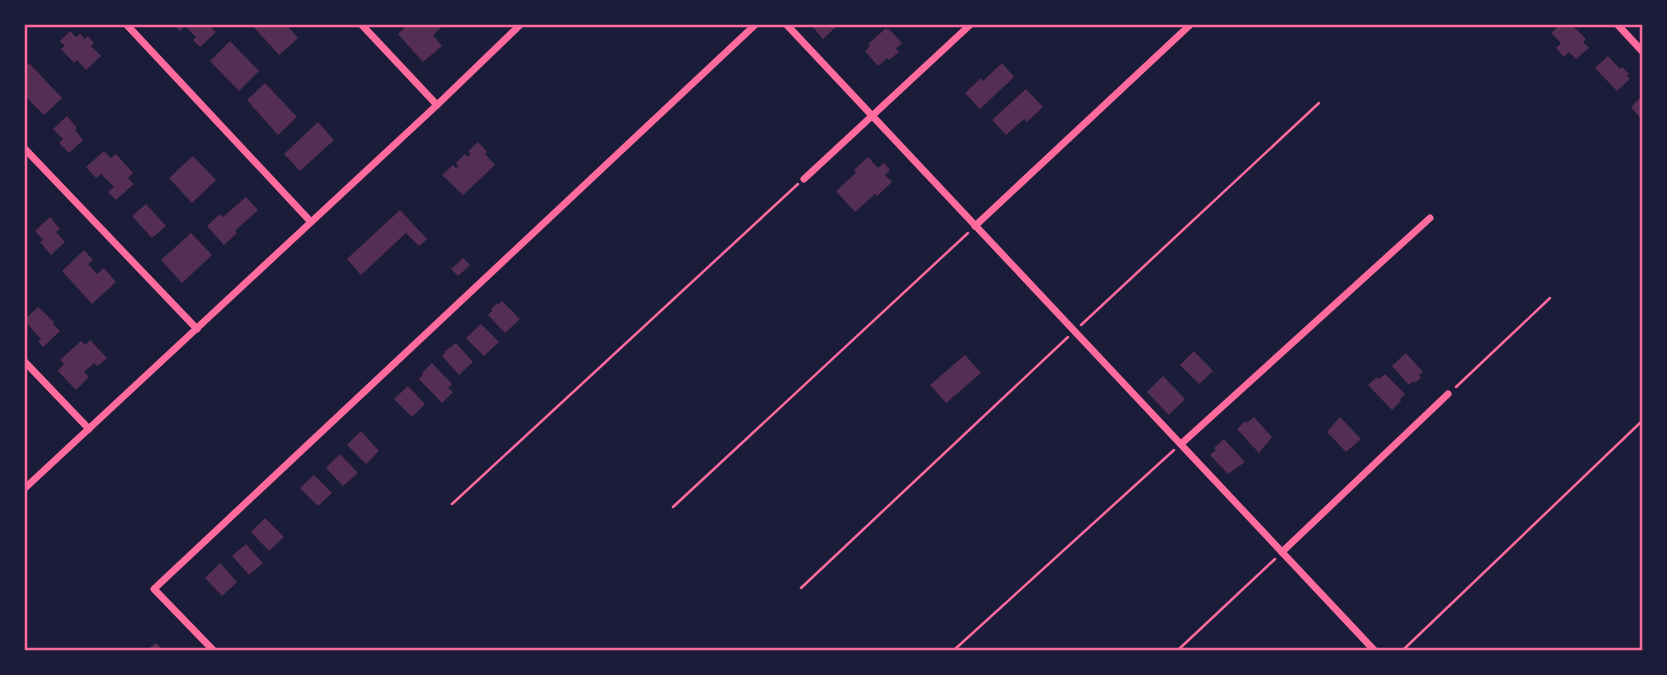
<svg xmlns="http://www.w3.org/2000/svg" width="1667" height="675" font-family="'Alegreya Sans',sans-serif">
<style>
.building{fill:#542f53}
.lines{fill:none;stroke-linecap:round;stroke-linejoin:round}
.path{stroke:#ff6b9d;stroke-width:2.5}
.minor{stroke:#ff6b9d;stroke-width:7}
.neatline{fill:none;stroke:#ff6b9d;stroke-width:2.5}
</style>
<rect width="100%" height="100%" fill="#1b1b3a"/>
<!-- building -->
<g class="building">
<polygon points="173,24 212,24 210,26 216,32 200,47 193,40 196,37 185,26 180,31"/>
<polygon points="251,24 286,24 298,38 279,55"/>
<polygon points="408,24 445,24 433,35 442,46 423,62 398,34"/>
<polygon points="810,24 839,24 823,39"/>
<polygon points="1561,24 1571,24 1586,39 1583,42 1589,48 1576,59 1569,52 1564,57 1556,48 1561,43 1551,33"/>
<polygon points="886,28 888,30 889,29 902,43 896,49 899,52 889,60 887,58 878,66 865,51 870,46 868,44"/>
<polygon points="70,31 76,37 80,34 85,39 88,36 94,43 91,46 101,56 86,70 77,60 74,63 61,49 65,46 60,41"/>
<polygon points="230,41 259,71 239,91 210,61"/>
<polygon points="1608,56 1620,69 1622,67 1629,74 1627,76 1630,79 1617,91 1595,68"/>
<polygon points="29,63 62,98 44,115 24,95 24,68"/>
<polygon points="1002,63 1014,77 980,109 965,93 981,78 983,81"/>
<polygon points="265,83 297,117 278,135 247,100"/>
<polygon points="1026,89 1043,107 1027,122 1024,119 1006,135 992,120"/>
<polygon points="1642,96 1642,120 1631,107"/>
<polygon points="67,116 77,128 75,130 83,140 69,153 59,143 63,139 53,129"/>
<polygon points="318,122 334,140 300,171 284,154"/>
<polygon points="478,142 487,152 485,154 495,165 463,195 442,175 453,165 456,168 458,166 456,163 465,154 468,157 471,153 468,151"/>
<polygon points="104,151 111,158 116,154 133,173 128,178 134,184 116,200 108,192 114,187 101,174 96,178 86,167"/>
<polygon points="193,156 216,180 192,203 169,178"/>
<polygon points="868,157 878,168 884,163 890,170 885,175 892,182 877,196 875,194 855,212 836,191 856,173 854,170"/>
<polygon points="246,197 258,210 235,231 237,233 224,245 207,226 220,214 223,217"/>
<polygon points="146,204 166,226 152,238 132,216"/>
<polygon points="400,210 427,239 419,246 406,233 361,275 347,259"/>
<polygon points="50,217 60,229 56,232 65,242 51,255 40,242 43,240 35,231"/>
<polygon points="191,233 212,255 182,283 161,260"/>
<polygon points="84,250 93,260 88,264 97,274 104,268 116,282 92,304 62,271"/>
<polygon points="463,258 470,265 458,276 451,269"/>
<polygon points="502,301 520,319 505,333 488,315 492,311 491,309 497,303 498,305"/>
<polygon points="38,307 54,322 53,324 60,331 43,347 38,341 41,339 24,320"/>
<polygon points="481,324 499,342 484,356 466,338"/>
<polygon points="90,340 107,358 98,366 94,363 84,372 89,377 76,390 58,371 64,364 60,360 81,341 85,345"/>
<polygon points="456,343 473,362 459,375 442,356 445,353 444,352"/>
<polygon points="1194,351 1213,371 1199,384 1180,365"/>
<polygon points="1406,353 1423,372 1419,375 1421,378 1415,383 1413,381 1409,385 1392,366"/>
<polygon points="965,355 981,373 946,403 930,385"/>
<polygon points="432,363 452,384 448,388 453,392 442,403 419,379 423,375 422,373"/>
<polygon points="1385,374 1405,394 1400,399 1401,401 1392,410 1368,385 1377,377 1379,379"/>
<polygon points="1163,376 1185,399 1169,415 1147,392"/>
<polygon points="408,386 425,404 412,417 394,399"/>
<polygon points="1254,417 1272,437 1259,453 1237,429 1245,421 1247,423"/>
<polygon points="1340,417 1361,439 1346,452 1327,432"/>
<polygon points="361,431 379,451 366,464 347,445"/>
<polygon points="1224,439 1245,462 1228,474 1210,455 1216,450 1214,448"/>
<polygon points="340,454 358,473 343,486 326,468"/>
<polygon points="314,475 332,493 318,506 300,488"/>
<polygon points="265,518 284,537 269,551 251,532"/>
<polygon points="246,544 263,563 249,575 232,556"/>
<polygon points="220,563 237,582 222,596 205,578"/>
<polygon points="156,643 163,650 147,650"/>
</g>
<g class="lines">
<!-- path -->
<g class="path">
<polyline points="1081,325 1319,103"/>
<polyline points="1456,387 1550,298"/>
<polyline points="452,504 798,184"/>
<polyline points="673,507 968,233"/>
<polyline points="801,588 1068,337"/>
<polyline points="954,650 1174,450"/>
<polyline points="1178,650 1275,559"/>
<polyline points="1403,650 1642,421"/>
</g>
<!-- minor -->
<g class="minor">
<polyline points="126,24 311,222"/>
<polyline points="361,24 437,105"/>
<polyline points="786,24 1374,650"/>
<polyline points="1617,24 1642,51"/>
<polyline points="24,148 197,329"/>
<polyline points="804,179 971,24"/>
<polyline points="975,226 1191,24"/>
<polyline points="24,361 89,429"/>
<polyline points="1181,444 1430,218"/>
<polyline points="24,489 437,105 521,24"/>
<polyline points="1282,552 1448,394"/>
<polyline points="213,650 154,589 756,24"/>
</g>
</g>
<!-- border -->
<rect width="1667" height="675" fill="none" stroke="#1b1b3a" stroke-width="52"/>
<rect x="26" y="26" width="1615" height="623" class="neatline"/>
</svg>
